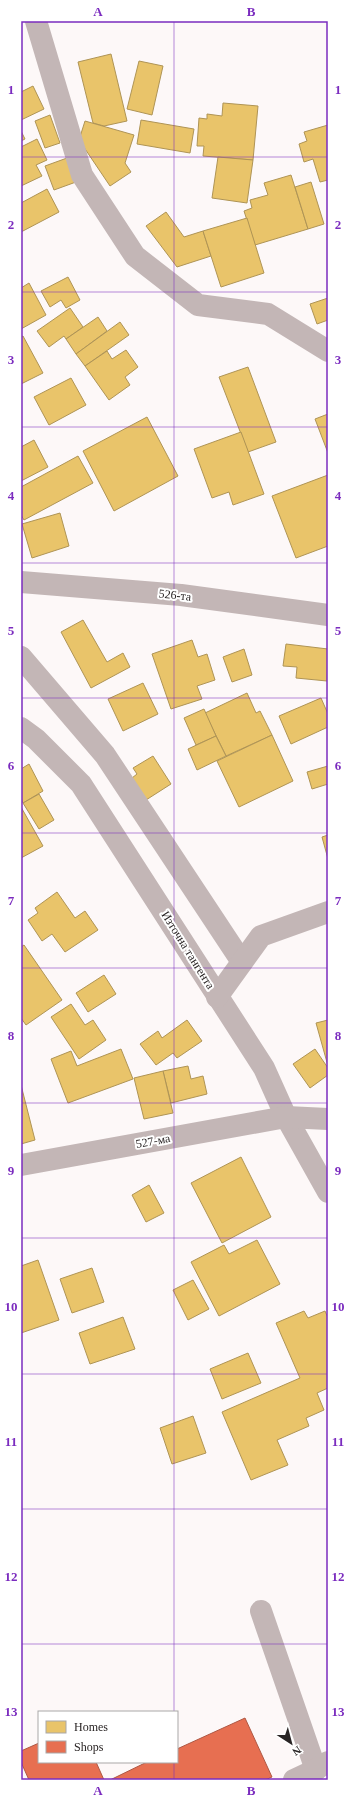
<svg xmlns="http://www.w3.org/2000/svg" width="349" height="1801" font-family="'Times New Roman',serif">
<style>
.homes{fill:#e9c46a;stroke:#af9455}
.shops{fill:#e76f51;stroke:#ae5844}
.lines{fill:none;stroke-linecap:round;stroke-linejoin:round}
.minor{stroke:#c3b6b6;stroke-width:22}
.grid{fill:none;stroke:#7b2cbf;stroke-width:1;stroke-opacity:0.55}
.labels{text-anchor:middle;dominant-baseline:central;stroke-width:4;stroke-linejoin:round;paint-order:stroke}
.street-label{font-size:12px;fill:#292424;stroke:#fff}
.neatline{fill:none;stroke:#7b2cbf;stroke-width:1.5}
.grid-label{font-size:13px;text-anchor:middle;font-weight:bold;fill:#7b2cbf}
</style>
<rect width="100%" height="100%" fill="#fdf8f8"/>
<!-- homes -->
<g class="homes">
<polygon points="111,54 127,121 104,126 93,123 78,62"/>
<polygon points="139,61 163,66 152,115 127,109"/>
<polygon points="33,86 44,109 21,120 21,92"/>
<polygon points="223,103 258,106 253,160 203,156 204,146 197,146 199,118 207,119 207,114 222,116"/>
<polygon points="50,115 60,143 45,148 35,121"/>
<polygon points="141,120 194,129 190,153 137,144"/>
<polygon points="85,121 134,135 125,163 131,172 110,186 79,140"/>
<polygon points="328,125 328,180 320,182 313,159 304,162 299,144 307,141 304,132"/>
<polygon points="21,131 25,139 21,141"/>
<polygon points="37,139 47,160 36,165 42,176 21,186 21,147"/>
<polygon points="218,157 253,160 247,203 212,198"/>
<polygon points="67,158 76,182 54,190 45,166"/>
<polygon points="291,175 308,229 255,245 244,211 252,208 250,200 268,195 264,183"/>
<polygon points="311,182 324,224 308,229 295,187"/>
<polygon points="47,189 59,212 21,232 21,203"/>
<polygon points="166,212 184,237 203,231 211,256 177,267 146,226"/>
<polygon points="247,218 264,273 221,287 203,231"/>
<polygon points="68,277 80,300 66,308 61,300 50,307 41,291"/>
<polygon points="29,283 46,315 21,329 21,288"/>
<polygon points="328,298 328,320 317,324 310,304"/>
<polygon points="70,308 83,327 66,339 64,336 49,347 37,331"/>
<polygon points="98,317 107,331 76,354 66,339"/>
<polygon points="120,322 129,335 85,366 76,354"/>
<polygon points="23,336 43,373 21,384 21,337"/>
<polygon points="126,350 138,367 125,377 130,385 109,400 85,366 107,351 112,359"/>
<polygon points="248,367 276,442 248,452 219,377"/>
<polygon points="71,378 86,405 49,425 34,397"/>
<polygon points="328,414 328,453 315,419"/>
<polygon points="147,417 178,476 114,511 83,451"/>
<polygon points="241,432 264,494 233,505 229,492 212,498 194,449"/>
<polygon points="34,440 48,467 21,481 21,447"/>
<polygon points="78,456 93,483 24,520 21,515 21,487"/>
<polygon points="328,475 328,546 296,558 272,496"/>
<polygon points="60,513 69,546 32,558 22,524"/>
<polygon points="83,620 107,662 123,653 130,667 91,688 61,632"/>
<polygon points="192,640 198,657 207,654 215,680 197,686 202,699 171,709 152,654"/>
<polygon points="286,644 328,649 327,681 296,678 297,667 283,666"/>
<polygon points="244,649 252,675 232,682 223,657"/>
<polygon points="143,683 158,714 123,731 108,699"/>
<polygon points="247,693 256,713 260,711 272,735 226,756 205,713"/>
<polygon points="321,698 328,714 328,727 291,744 279,716"/>
<polygon points="204,709 216,736 196,745 184,718"/>
<polygon points="272,735 293,781 239,807 217,761"/>
<polygon points="216,736 226,756 197,770 188,749"/>
<polygon points="153,756 171,784 146,800 132,778 137,774 133,768"/>
<polygon points="29,764 43,791 23,803 21,798 21,769"/>
<polygon points="328,766 328,784 312,789 307,772"/>
<polygon points="39,794 54,820 39,829 23,803"/>
<polygon points="21,807 43,846 21,858"/>
<polygon points="328,835 328,859 322,837"/>
<polygon points="57,892 75,918 85,911 98,930 65,952 52,934 42,941 28,920 38,913 35,908"/>
<polygon points="24,945 62,1000 26,1025 21,1018 21,947"/>
<polygon points="104,975 116,994 88,1012 76,993"/>
<polygon points="71,1004 85,1025 93,1020 106,1040 79,1059 51,1017"/>
<polygon points="187,1020 202,1041 177,1058 173,1053 156,1065 140,1044 158,1031 162,1038"/>
<polygon points="328,1020 328,1066 316,1023"/>
<polygon points="121,1049 133,1079 68,1103 51,1059 71,1051 77,1066"/>
<polygon points="315,1049 328,1068 328,1075 310,1088 293,1064"/>
<polygon points="188,1066 191,1079 203,1076 207,1094 171,1103 163,1071"/>
<polygon points="163,1071 173,1113 144,1119 134,1078"/>
<polygon points="21,1085 35,1140 21,1144"/>
<polygon points="241,1157 271,1217 222,1243 191,1183"/>
<polygon points="149,1185 164,1213 146,1222 132,1195"/>
<polygon points="257,1240 280,1284 219,1316 191,1262 224,1245 229,1254"/>
<polygon points="38,1260 59,1320 21,1333 21,1266"/>
<polygon points="92,1268 104,1302 72,1313 60,1279"/>
<polygon points="193,1280 209,1309 188,1320 173,1290"/>
<polygon points="304,1311 308,1318 325,1311 328,1318 328,1388 317,1393 324,1410 306,1418 309,1426 277,1440 288,1465 251,1480 222,1412 300,1378 276,1323"/>
<polygon points="123,1317 135,1349 90,1364 79,1333"/>
<polygon points="248,1353 261,1383 222,1399 210,1369"/>
<polygon points="193,1416 206,1453 172,1464 160,1428"/>
</g>
<!-- shops -->
<g class="shops">
<polygon points="245,1718 272,1777 265,1780 110,1780 147,1762 177,1762 177,1749"/>
<polygon points="39,1743 39,1762 96,1762 104,1780 29,1780 21,1762 21,1751"/>
</g>
<g class="lines">
<!-- minor -->
<g class="minor">
<polyline points="36,21 82,175 135,256 198,305 268,314 328,351"/>
<polyline points="21,582 181,595 328,615"/>
<polyline points="21,657 105,755 242,962"/>
<polyline points="21,728 36,739 81,784 264,1068 286,1117 328,1192"/>
<polyline points="217,997 261,936 328,912"/>
<polyline points="21,1165 286,1117 328,1119"/>
<polyline points="261,1611 316,1770"/>
<polyline points="294,1780 311,1772 328,1762"/>
</g>
</g>
<!-- grid -->
<path class="grid" d="M174,21V1712M21,157H328M21,292H328M21,427H328M21,563H328M21,698H328M21,833H328M21,968H328M21,1103H328M21,1238H328M21,1374H328M21,1509H328M21,1644H328M174,1762V1780"/>
<g class="labels">
<!-- street labels -->
<g class="street-label">
<text transform="translate(175 595) rotate(6)">526-та</text>
<text transform="translate(188 950) rotate(58)">Източна тангента</text>
<text transform="translate(153 1141) rotate(-10)">527-ма</text>
</g>
</g>
<!-- border -->
<rect width="349" height="1801" fill="none" stroke="#ffffff" stroke-width="44"/>
<!-- legend -->
<rect x="38" y="1711" width="140" height="52" fill="#ffffff" stroke="#a9a7a7"/>
<rect x="46" y="1721" width="20" height="12" fill="#e9c46a" stroke="#a9a7a7"/>
<text x="74" y="1731" font-size="12" fill="#292424">Homes</text>
<rect x="46" y="1741" width="20" height="12" fill="#e76f51" stroke="#a9a7a7"/>
<text x="74" y="1751" font-size="12" fill="#292424">Shops</text>
<!-- north arrow -->
<g transform="translate(291 1743) rotate(144)" stroke="#ffffff" stroke-width="3" paint-order="stroke">
<path d="M0-3L7 15L0 10L-7 15Z" fill="#292424"/>
<text y="-6" font-size="11" font-weight="bold" text-anchor="middle" fill="#292424">N</text>
</g>
<rect x="22" y="22" width="305" height="1757" class="neatline"/>
<g class="grid-label">
<text x="98" y="16">A</text>
<text x="251" y="16">B</text>
<text x="11" y="94">1</text>
<text x="338" y="94">1</text>
<text x="11" y="229">2</text>
<text x="338" y="229">2</text>
<text x="11" y="364">3</text>
<text x="338" y="364">3</text>
<text x="11" y="500">4</text>
<text x="338" y="500">4</text>
<text x="11" y="635">5</text>
<text x="338" y="635">5</text>
<text x="11" y="770">6</text>
<text x="338" y="770">6</text>
<text x="11" y="905">7</text>
<text x="338" y="905">7</text>
<text x="11" y="1040">8</text>
<text x="338" y="1040">8</text>
<text x="11" y="1175">9</text>
<text x="338" y="1175">9</text>
<text x="11" y="1311">10</text>
<text x="338" y="1311">10</text>
<text x="11" y="1446">11</text>
<text x="338" y="1446">11</text>
<text x="11" y="1581">12</text>
<text x="338" y="1581">12</text>
<text x="11" y="1716">13</text>
<text x="338" y="1716">13</text>
<text x="98" y="1795">A</text>
<text x="251" y="1795">B</text>
</g>
</svg>
